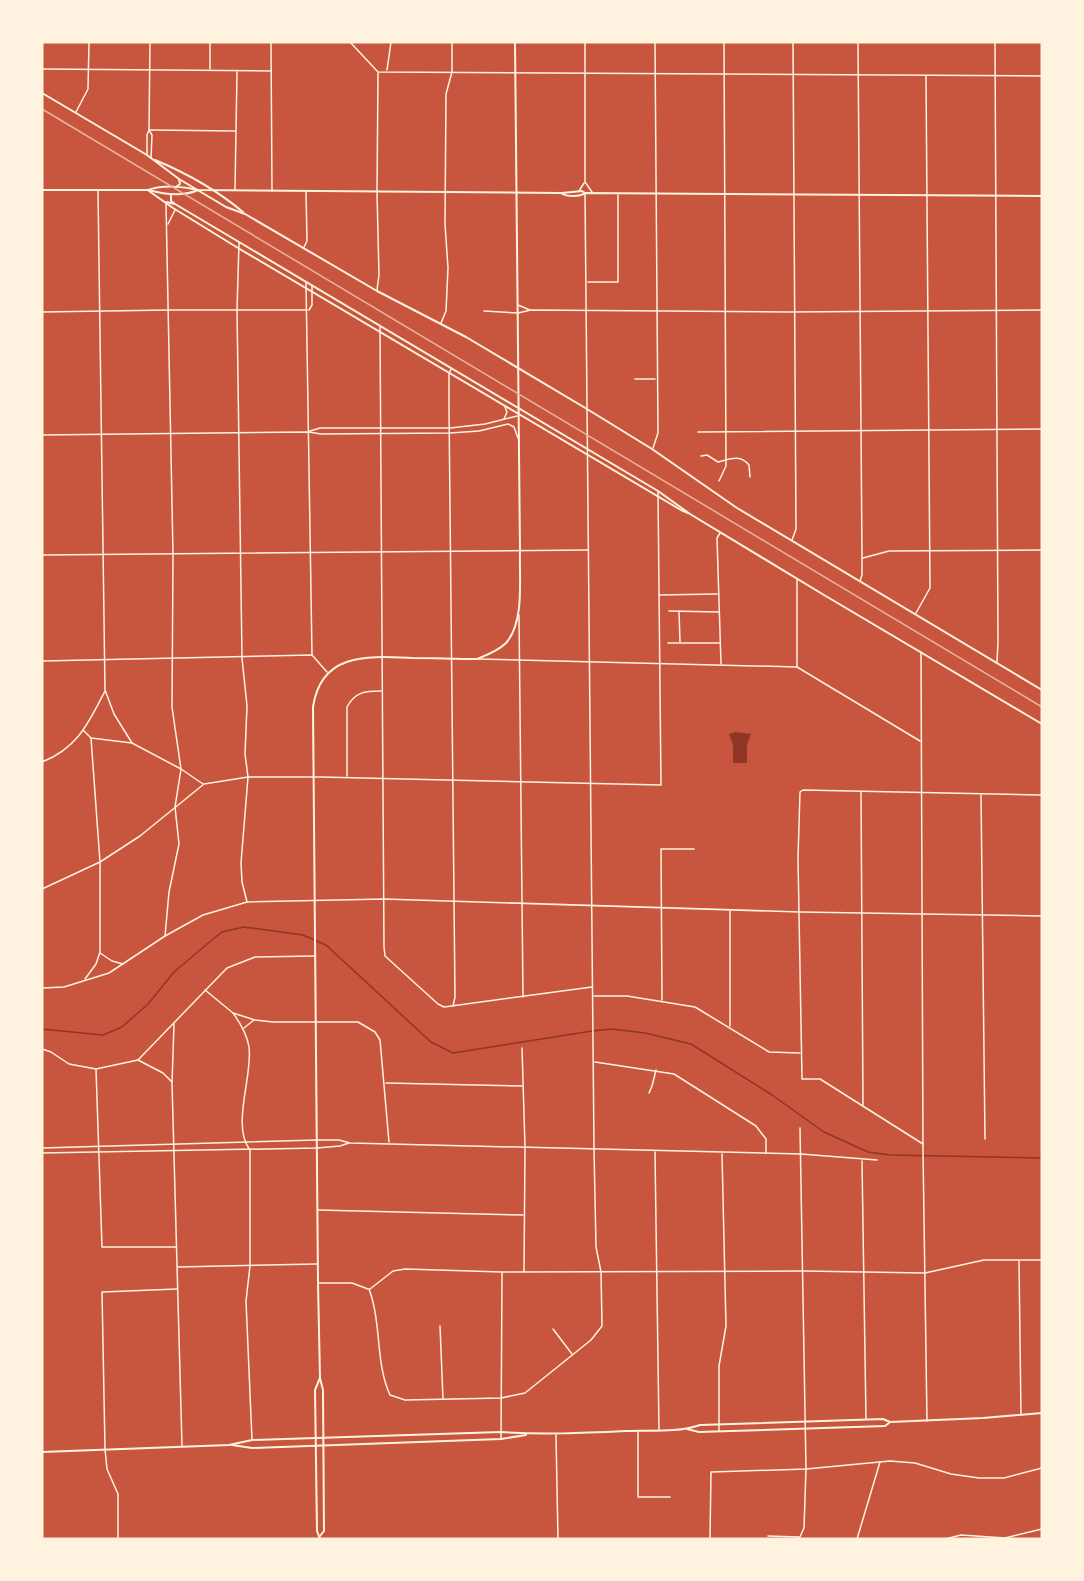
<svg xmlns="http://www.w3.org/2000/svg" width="1084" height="1581" font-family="'Fira Sans',sans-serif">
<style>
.water{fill:#8f3625}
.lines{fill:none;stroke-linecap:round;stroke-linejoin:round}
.stream{stroke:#8f3625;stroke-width:1.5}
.minor{stroke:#fff3e0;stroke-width:1.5}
.tertiary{stroke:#fff3e0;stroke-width:2}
.secondary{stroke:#fff3e0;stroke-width:2}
.primary{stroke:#fff3e0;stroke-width:2}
.rail{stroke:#e9b49f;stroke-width:1.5}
</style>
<rect width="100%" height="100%" fill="#c8553d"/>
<!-- water -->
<polygon class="water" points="735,732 751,734 747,745 747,763 733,763 733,745 729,734"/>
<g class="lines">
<!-- stream -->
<polyline class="stream" points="42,1029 103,1035 122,1027 148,1004 174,972 213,939 222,932 244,927 303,935 326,945 431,1042 453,1053 592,1031 612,1029 645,1033 691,1044 772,1095 824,1132 868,1152 890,1155 1042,1158"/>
<!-- minor -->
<g class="minor">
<polyline points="271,42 272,191"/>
<polyline points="350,42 378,72 1042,76"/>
<polyline points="585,42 585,182 592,192"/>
<polyline points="858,42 862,558 862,575 860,581"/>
<polyline points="995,42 998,642 997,662"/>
<polyline points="42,69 271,71"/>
<polyline points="210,69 210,42"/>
<polyline points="387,70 391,42"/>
<polyline points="76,112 88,89 89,42"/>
<polyline points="149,130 152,135 151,158"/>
<polyline points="150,130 235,131"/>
<polyline points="147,155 147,135 149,130 150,42"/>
<polyline points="235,190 237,72"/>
<polyline points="98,191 105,690 114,714 132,743"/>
<polyline points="579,191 584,183"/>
<polyline points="168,224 175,210"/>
<polyline points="239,243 237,310 242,658 247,706 245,754 248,777 241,863 242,882 247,902"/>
<polyline points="304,247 307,241 306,192"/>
<polyline points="588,282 618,282 618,195"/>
<polyline points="306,283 312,655"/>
<polyline points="377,290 379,275 377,193 378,73"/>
<polyline points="518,305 530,310"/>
<polyline points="309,310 312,305 312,286"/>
<polyline points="484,311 518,313 531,310 789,312 1042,310"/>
<polyline points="42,312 169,310 307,310"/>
<polyline points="441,323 446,311 448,268 445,224 446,94 452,72 452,42"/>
<polyline points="380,327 384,947 385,956 438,1004 444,1007 592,987"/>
<polyline points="451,369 449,374 449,409 455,997 453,1006"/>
<polyline points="635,379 655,379"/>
<polyline points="504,419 507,412 505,407"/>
<polyline points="310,431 320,428 450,428 485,424 517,416"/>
<polyline points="698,432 1042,429"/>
<polyline points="42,435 309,432 321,434 450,433 479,431 508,424 514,427 518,438"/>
<polyline points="653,448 658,433 655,42"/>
<path d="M701,456L707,455L718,462C730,459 740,454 749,465L750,477"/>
<polyline points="719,481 726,466 724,42"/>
<polyline points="720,533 717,538 721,664"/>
<polyline points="792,540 796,529 793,42"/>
<polyline points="42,555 588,550"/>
<polyline points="863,558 889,551 1042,550"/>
<polyline points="797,579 797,667"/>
<polyline points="659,595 717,594"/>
<polyline points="669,611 719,612"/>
<polyline points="679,611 680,642"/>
<polyline points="916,613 930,588 926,76"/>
<polyline points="519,615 523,997"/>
<polyline points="668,643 720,643"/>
<polyline points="921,652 923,1152 927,1421"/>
<polyline points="478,659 797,667 920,741"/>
<polyline points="42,661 312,655 327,672"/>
<polyline points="83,730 91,738 132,743 181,769 203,784"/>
<polyline points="1042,745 1042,853"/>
<path d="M42,762C78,748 89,722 105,691"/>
<path d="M347,776V707C355,692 365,691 381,691"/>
<polyline points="861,792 863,1105"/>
<polyline points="981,795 985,1139"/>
<polyline points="42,889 100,862 140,836 204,784 248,777 320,777 661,785 658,492"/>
<polyline points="165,936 169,892 179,844 175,807 181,769 172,707 173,554 166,203"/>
<polyline points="100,953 112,961 123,964"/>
<polyline points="85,979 96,964 100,952 100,862 91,738"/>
<polyline points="42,988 64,987 109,973 165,936 203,915 247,902 384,899 800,912 1042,916"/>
<polyline points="205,990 233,1013 255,1020 273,1022 358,1022 375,1032 380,1040 389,1142"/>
<polyline points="594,996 627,996 695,1007 769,1052 800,1053"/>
<polyline points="662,1000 661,849 694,849"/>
<path d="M233,1013C241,1024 247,1034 249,1047C253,1076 231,1126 250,1150V1266L246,1301L252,1440"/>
<polyline points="174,1024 172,1083 182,1446"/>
<polyline points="730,1026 730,911"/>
<polyline points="244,1028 254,1020"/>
<polyline points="522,1048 525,1147 524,1272"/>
<polyline points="42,1049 51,1052 69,1064 96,1069 138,1060 163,1073 172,1082"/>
<polyline points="138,1060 227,968 255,957 315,956"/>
<polyline points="595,1062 674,1074 756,1126 766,1139 766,1153"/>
<polyline points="96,1069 102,1247 176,1247"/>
<polyline points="386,1083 522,1086"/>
<polyline points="649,1093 652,1086 656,1070"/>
<polyline points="923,1144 820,1079 802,1079 798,858 800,792 803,790 1041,795"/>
<polyline points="42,1148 317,1140 339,1140 350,1143 801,1154 877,1160"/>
<polyline points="655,1152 659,1430"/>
<polyline points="42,1153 317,1148 340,1146 349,1143"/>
<polyline points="862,1161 866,1419"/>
<polyline points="318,1210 523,1215"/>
<polyline points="1019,1261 1021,1415"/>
<polyline points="178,1267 317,1264"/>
<polyline points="318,1283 352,1283 368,1289"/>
<path d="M369,1289C382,1324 375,1362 390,1395L405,1400L501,1398L525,1393L591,1340L602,1326L601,1272L596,1247L594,1149L585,193"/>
<polyline points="370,1289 393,1271 405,1269 502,1272 804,1271 925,1273 984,1260 1042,1260"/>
<polyline points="440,1326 443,1399"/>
<polyline points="553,1329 572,1354"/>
<polyline points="719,1431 719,1366 726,1326 722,1154"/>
<polyline points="638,1432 638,1497 670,1497"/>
<polyline points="556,1435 558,1539"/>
<polyline points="501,1439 502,1273"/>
<polyline points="768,1536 799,1537"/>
<polyline points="118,1539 118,1494 107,1469 105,1449 102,1292 177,1289"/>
<polyline points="710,1539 711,1472 806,1469 890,1461 915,1463 951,1474 979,1478 1004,1478 1042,1468"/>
<polyline points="799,1539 804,1528 806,1469 800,1128"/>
<polyline points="857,1539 880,1462"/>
<polyline points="945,1539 961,1535 1005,1538 1042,1529"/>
</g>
<!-- tertiary -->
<g class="tertiary">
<polyline points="149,191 173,208 238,248 681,510 688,513"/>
<polyline points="166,202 175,204 239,242 658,491 690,514 824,595 1042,724"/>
</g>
<!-- secondary -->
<g class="secondary">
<path d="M42,190H148C163,194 183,197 198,190"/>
<path d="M148,190C163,185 183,186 198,190L561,193C567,197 580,197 585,193L1042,196"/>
<polyline points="562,193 582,191 585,193"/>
<polyline points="171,194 171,201 175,204"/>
</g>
<!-- primary -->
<g class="primary">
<polyline points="42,93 147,155 179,179 226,207 245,214 377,291 466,337 587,409 652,449 737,508 1042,690"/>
<path d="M155,160C186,173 218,191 243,212"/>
<polyline points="176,187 180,184 179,179"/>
<polyline points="320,1378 315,1390 317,1531 320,1539"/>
<polyline points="687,1429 699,1432 885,1426 889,1423"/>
<polyline points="232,1445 252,1448 501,1439 526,1435"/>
<path d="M42,1452L229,1445L252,1440L501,1432C542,1435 584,1433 626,1431C650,1430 677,1433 700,1425L883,1419L890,1422L983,1418L1042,1413"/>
<path d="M320,1536L324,1531L323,1390L320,1378L318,1283L313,707C321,652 368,656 412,658C433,658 455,659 477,659C487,655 498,651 506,643C525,622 519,577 520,551L515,42"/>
</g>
<!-- rail -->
<polyline class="rail" points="42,109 1042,707"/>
</g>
<!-- border -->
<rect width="1084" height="1581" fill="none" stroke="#fff3e0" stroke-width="87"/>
</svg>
